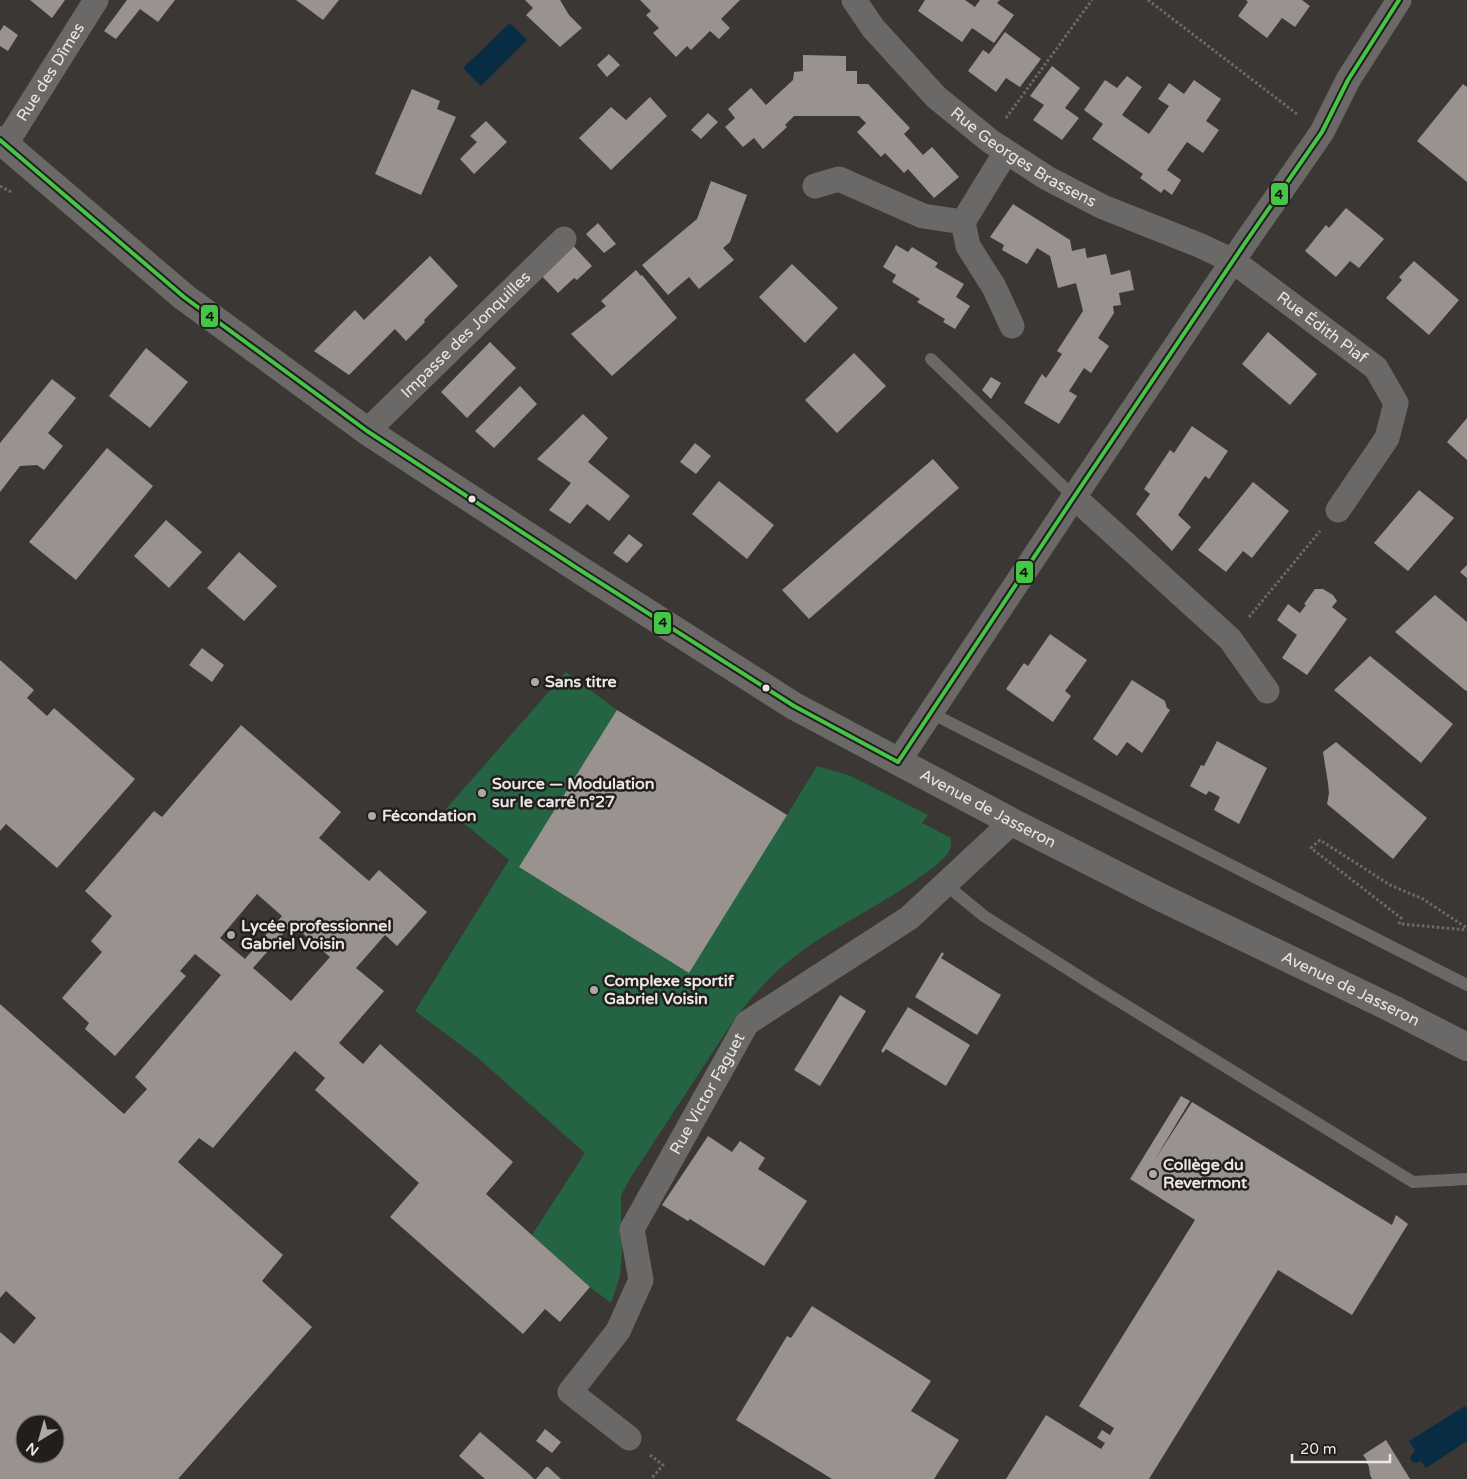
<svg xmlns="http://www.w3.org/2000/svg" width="1467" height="1479" font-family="'Varela Round',sans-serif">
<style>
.green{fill:#246443}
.water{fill:#072c44}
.building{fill:#9a928e;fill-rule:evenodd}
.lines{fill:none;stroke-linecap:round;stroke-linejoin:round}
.path{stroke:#6d6a69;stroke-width:3;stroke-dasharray:2.5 2.5;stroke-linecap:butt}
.lane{stroke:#6b6967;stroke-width:12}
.street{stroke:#6b6967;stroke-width:25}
.secondary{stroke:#6b6967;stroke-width:28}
.bus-1-casing{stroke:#211e1d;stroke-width:8}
.bus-1{stroke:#46c646;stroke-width:4}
.bus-dot{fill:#ebe7e5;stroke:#211e1d;stroke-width:2}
.poi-dot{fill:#ada9a7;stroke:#211e1d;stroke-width:2}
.labels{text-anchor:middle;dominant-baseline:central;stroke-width:5;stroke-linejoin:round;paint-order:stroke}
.street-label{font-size:16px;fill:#ebe7e5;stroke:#211e1d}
.poi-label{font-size:16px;font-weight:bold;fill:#ebe7e5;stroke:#211e1d;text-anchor:start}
.line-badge{stroke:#211e1d;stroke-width:2}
.pale-badge-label{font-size:14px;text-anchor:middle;font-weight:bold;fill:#111}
</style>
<rect width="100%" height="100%" fill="#3a3735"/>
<!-- green -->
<path class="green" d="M566,672L617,710L787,815L817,766L851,776L928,815L922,823L951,838C951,843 951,849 948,853C939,865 925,873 913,882C874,909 831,928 794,957C769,976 748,1001 730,1026L631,1177L621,1195V1218L622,1249L620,1276L611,1303L590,1287L532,1235L585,1153L478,1058L415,1011L509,860L446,809Z"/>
<!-- water -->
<g class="water">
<polygon points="510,23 527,40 481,86 463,68"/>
<polygon points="1465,1406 1467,1409 1467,1441 1426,1468 1421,1461 1416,1463 1412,1462 1410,1458 1415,1450 1409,1441"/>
</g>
<!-- building -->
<g class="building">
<polygon points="30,0 65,0 52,18"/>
<polygon points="127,0 175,0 158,22 140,9 116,39 104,31"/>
<polygon points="296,0 339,0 323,20"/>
<polygon points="525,0 560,0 569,15 582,28 560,47 526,15 533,8"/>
<polygon points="640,0 740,0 721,19 730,28 719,39 710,31 691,50 687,46 676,57 653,33 659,28 646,15 651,11"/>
<polygon points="925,0 965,0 975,7 980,0 1000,0 997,3 1014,15 994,43 972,28 962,42 918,11"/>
<polygon points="1246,0 1302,0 1310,6 1295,27 1282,18 1267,38 1238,16 1248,2"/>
<polygon points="4,25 18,35 8,51 0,46 0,31"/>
<polygon points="1005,32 1041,59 1020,87 1006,78 996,92 968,71 983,50 989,54"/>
<polygon points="609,54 620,65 607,77 597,65"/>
<polygon points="803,55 846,56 846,71 857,71 857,84 868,84 910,128 904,134 923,155 932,147 959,177 934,198 908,169 904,173 885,153 881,157 857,132 866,123 859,116 794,116 785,125 787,127 763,149 754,138 743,147 725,127 735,118 728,109 751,88 766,105 793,80 794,72 803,71"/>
<polygon points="1052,66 1080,88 1065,108 1079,118 1062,140 1033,120 1044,105 1030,96"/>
<polygon points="1127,76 1142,87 1122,115 1149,134 1169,106 1158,99 1169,83 1184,94 1194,80 1221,99 1206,121 1219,130 1203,153 1187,142 1167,170 1181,180 1172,195 1164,189 1161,193 1140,178 1143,174 1092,139 1103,124 1084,110 1105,80 1117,88"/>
<polygon points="1463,84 1467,87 1467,182 1417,141"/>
<polygon points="412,89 440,101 437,109 456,117 421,195 375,174"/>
<polygon points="650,97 667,116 611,170 579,138 611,107 626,120"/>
<polygon points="708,113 718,122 701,139 691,130"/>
<polygon points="486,121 507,142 474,174 460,159 477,142 470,136"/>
<polygon points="711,181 747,195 730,242 723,248 734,260 699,289 689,277 668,295 642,265 697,219"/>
<polygon points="1013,204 1070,240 1072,251 1085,248 1087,258 1106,254 1111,275 1130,270 1134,290 1119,293 1121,305 1113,306 1114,313 1098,338 1109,346 1091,373 1084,368 1075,382 1069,391 1077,396 1059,424 1024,403 1042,374 1046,378 1062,354 1057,351 1083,311 1076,283 1058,288 1050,256 1037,248 1027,264 1002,250 1004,245 990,237"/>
<polygon points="1346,208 1384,239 1359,268 1350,261 1336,277 1305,251 1326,225 1329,228"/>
<polygon points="598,223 616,244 604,253 586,234"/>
<polygon points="569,241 592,266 577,280 574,278 558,293 538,272"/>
<polygon points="896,245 908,252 912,247 938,263 935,267 964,284 956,297 970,306 955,329 943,322 945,319 917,302 920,299 892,282 896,275 883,267"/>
<polygon points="430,256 458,286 424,320 425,322 406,341 395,329 349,375 314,351 355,310 364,320"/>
<polygon points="1414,261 1459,300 1429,335 1386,298 1402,280 1399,277"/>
<polygon points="792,264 838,308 805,343 759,297"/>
<polygon points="636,270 641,276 642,275 677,318 612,376 571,334 606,306 601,301"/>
<polygon points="1268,332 1317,374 1290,405 1242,364"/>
<polygon points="490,342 516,368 467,418 441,392"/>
<polygon points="146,348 188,382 150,428 109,396"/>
<polygon points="854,353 886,386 837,433 805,400"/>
<polygon points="991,377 1001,383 991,399 982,390"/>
<polygon points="52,379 76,398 48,433 63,446 44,470 37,465 20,466 0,492 0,443"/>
<polygon points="520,386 537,404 494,448 475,431"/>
<polygon points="583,414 608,438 588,462 630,496 609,521 587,504 570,524 549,510 571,483 537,459"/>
<polygon points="1467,418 1467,460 1447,442"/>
<polygon points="1192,426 1228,451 1209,479 1205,476 1178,515 1191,527 1172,551 1136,514 1150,494 1144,489 1170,450 1174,453"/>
<polygon points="695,443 711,456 696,474 680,462"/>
<polygon points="107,448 153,486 76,580 29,542"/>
<polygon points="933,459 959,488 809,619 782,590"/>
<polygon points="719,481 774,525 747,559 692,514"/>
<polygon points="1253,482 1289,511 1252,558 1243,551 1226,572 1198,550"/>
<polygon points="1419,490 1454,518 1408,571 1374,543"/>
<polygon points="166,520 202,552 169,588 134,556"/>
<polygon points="629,534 643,545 627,563 613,553"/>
<polygon points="239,552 277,586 244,621 207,588"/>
<polygon points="1467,565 1467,578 1460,572"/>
<polygon points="1315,589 1323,589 1333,595 1337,601 1332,607 1347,619 1307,675 1282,658 1297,635 1277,620 1288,604 1300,613 1306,605 1304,604"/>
<polygon points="1435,595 1467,622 1467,690 1466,691 1395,632"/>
<polygon points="1050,634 1087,660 1065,691 1071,696 1053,722 1006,689 1024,663 1028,666"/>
<polygon points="202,648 224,665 212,682 189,665"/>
<polygon points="1370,656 1453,724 1421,763 1334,690"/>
<polygon points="0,660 34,690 27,698 47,716 54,708 135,779 57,868 6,824 0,831"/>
<polygon points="1132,680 1165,701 1167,708 1170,710 1142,753 1127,742 1117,756 1093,739"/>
<polygon points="617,710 787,815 689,973 519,867"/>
<path d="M241,725L341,812L319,838L369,881L379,870L427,912L397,946L385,935L356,968L384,991L339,1043L363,1064L380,1044L513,1162L486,1194L590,1287L560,1322L545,1309L523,1334L390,1217L419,1183L315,1090L325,1078L295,1051L213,1148L199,1138L178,1162L283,1255L262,1281L312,1327L178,1479H0V1332L14,1344L36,1318L6,1291L0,1298V1004L124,1114L147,1089L135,1077L221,975L195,954L180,971L186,976L115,1056L85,1029L89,1023L62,998L102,952L91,941L112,916L85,891L154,811L162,817ZM257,894L282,916L245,959L220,938ZM292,924L330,957L291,1001L253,968ZM25,1424H55V1454H25Z"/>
<polygon points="1217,741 1267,768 1239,824 1214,810 1220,797 1209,791 1206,795 1190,786 1201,765 1204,766"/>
<polygon points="1336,742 1427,818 1393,859 1327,804 1329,793 1328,783 1323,752"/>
<polygon points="942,952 944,954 941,958 1001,995 977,1035 915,997"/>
<polygon points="840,995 866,1011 820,1086 794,1070"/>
<polygon points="908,1007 970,1045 946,1086 886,1049 883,1053 881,1051"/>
<polygon points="1181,1096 1190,1101 1154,1161 1192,1102 1392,1225 1396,1215 1408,1224 1352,1315 1278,1270 1149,1479 1006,1479 1046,1415 1101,1449 1105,1443 1097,1438 1102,1430 1110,1435 1114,1428 1079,1406 1195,1220 1130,1179"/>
<polygon points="708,1136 732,1152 740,1141 765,1158 758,1169 807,1201 764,1266 690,1219 688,1221 662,1205"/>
<polygon points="812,1306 931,1381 911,1411 959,1440 934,1479 832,1479 736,1420 787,1336 791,1338"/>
<polygon points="545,1429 561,1442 552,1453 536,1441"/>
<polygon points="480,1432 528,1473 534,1479 485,1479 459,1456"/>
<polygon points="1386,1440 1410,1479 1372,1479 1370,1475 1369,1467 1367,1463 1368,1462 1363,1455"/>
<polygon points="546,1467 548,1467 561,1479 536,1479"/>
</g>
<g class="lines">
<!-- path -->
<g class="path">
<polyline points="1148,0 1297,114"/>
<polyline points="1006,118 1092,0"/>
<polyline points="0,186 11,192"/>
<polyline points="1249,617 1320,531"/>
<polyline points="1399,924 1401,918 1311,848 1320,840 1390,885 1423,899 1467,928"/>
<polyline points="1402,924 1467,930"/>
<polyline points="650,1455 663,1465 651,1479"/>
</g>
<!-- lane -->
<g class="lane">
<polyline points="931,359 1074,497"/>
<polyline points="931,713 1467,985"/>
<polyline points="945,884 984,916 1096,987 1413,1182 1467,1179"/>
</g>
<!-- street -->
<g class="street">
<path id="s1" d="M854,0L873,28L936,97L990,141L1047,178L1103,207L1199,245L1233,261L1376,368L1396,403L1387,438L1338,510"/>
<path id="s2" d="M5,145L96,0"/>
<polyline points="1006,152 963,222 968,246 994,287 1012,326"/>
<polyline points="815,186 839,179 923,216 963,222"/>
<path id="s3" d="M367,431L564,239"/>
<polyline points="1074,497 1230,639 1267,691"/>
<polyline points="898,762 1074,497 1245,243 1322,132 1348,80 1399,0"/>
<path id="s4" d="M629,1438L570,1392L618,1331L641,1280L632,1229L747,1023L909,918L1012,822"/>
</g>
<!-- secondary -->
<path class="secondary" id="s5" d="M0,140L184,297L367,431L580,570L794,706L1012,822L1158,896L1391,1008L1467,1047"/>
<defs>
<g id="bus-1">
<polyline points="0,140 184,297 367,431 580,570 794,706 898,762"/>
<polyline points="898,762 1074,497 1245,243 1322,132 1348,80 1399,0"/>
</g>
</defs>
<!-- bus-1 casing -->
<use href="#bus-1" class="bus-1-casing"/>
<!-- bus-1 -->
<use href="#bus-1" class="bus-1"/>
</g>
<!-- markers -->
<g class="bus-dot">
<circle cx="472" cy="499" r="4.5"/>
<circle cx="766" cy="688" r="4.5"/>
</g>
<g class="poi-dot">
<circle cx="535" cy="682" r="5"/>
<circle cx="482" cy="793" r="5"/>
<circle cx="372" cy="816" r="5"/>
<circle cx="231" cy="935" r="5"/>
<circle cx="594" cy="990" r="5"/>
<circle cx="1153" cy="1174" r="5"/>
</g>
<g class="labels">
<!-- street labels -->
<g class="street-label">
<text stroke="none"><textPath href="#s2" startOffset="86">Rue des Dîmes</textPath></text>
<text stroke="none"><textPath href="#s1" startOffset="234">Rue Georges Brassens</textPath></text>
<text stroke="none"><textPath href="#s1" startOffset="580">Rue Édith Piaf</textPath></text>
<text stroke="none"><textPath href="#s3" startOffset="138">Impasse des Jonquilles</textPath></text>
<text stroke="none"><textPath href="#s5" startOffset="1196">Avenue de Jasseron</textPath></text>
<text stroke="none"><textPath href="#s5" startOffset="1601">Avenue de Jasseron</textPath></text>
<text stroke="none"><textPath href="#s4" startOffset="415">Rue Victor Faguet</textPath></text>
</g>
<!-- poi labels -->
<g class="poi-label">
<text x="545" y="682">Sans titre</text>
<text x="492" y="784">Source — Modulation<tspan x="492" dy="18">sur le carré n°27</tspan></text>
<text x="382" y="816">Fécondation</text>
<text x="241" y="926">Lycée professionnel<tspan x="241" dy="18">Gabriel Voisin</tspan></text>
<text x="604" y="981">Complexe sportif<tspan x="604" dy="18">Gabriel Voisin</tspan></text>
<text x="1163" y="1165">Collège du<tspan x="1163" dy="18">Revermont</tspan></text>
</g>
</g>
<g class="line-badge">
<rect x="1270" y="182" width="19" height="24" rx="5" fill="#46c646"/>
<rect x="200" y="304" width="19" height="24" rx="5" fill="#46c646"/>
<rect x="1015" y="560" width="19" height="24" rx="5" fill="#46c646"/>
<rect x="653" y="611" width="19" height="24" rx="5" fill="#46c646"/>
</g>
<g class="pale-badge-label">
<text x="1279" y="199">4</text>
<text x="210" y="321">4</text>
<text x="1024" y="577">4</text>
<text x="663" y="627">4</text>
</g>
<!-- north arrow -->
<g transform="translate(40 1439) rotate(217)"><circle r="24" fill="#211e1d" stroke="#726e6d"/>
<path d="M0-4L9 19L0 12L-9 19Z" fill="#ada9a7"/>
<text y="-8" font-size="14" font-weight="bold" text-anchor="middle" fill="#ebe7e5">N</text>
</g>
<!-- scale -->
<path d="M1292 1454v8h98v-8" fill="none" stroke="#ebe7e5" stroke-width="2.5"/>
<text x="1300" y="1454" font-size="15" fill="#ebe7e5" stroke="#211e1d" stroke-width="4" paint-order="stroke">20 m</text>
</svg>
